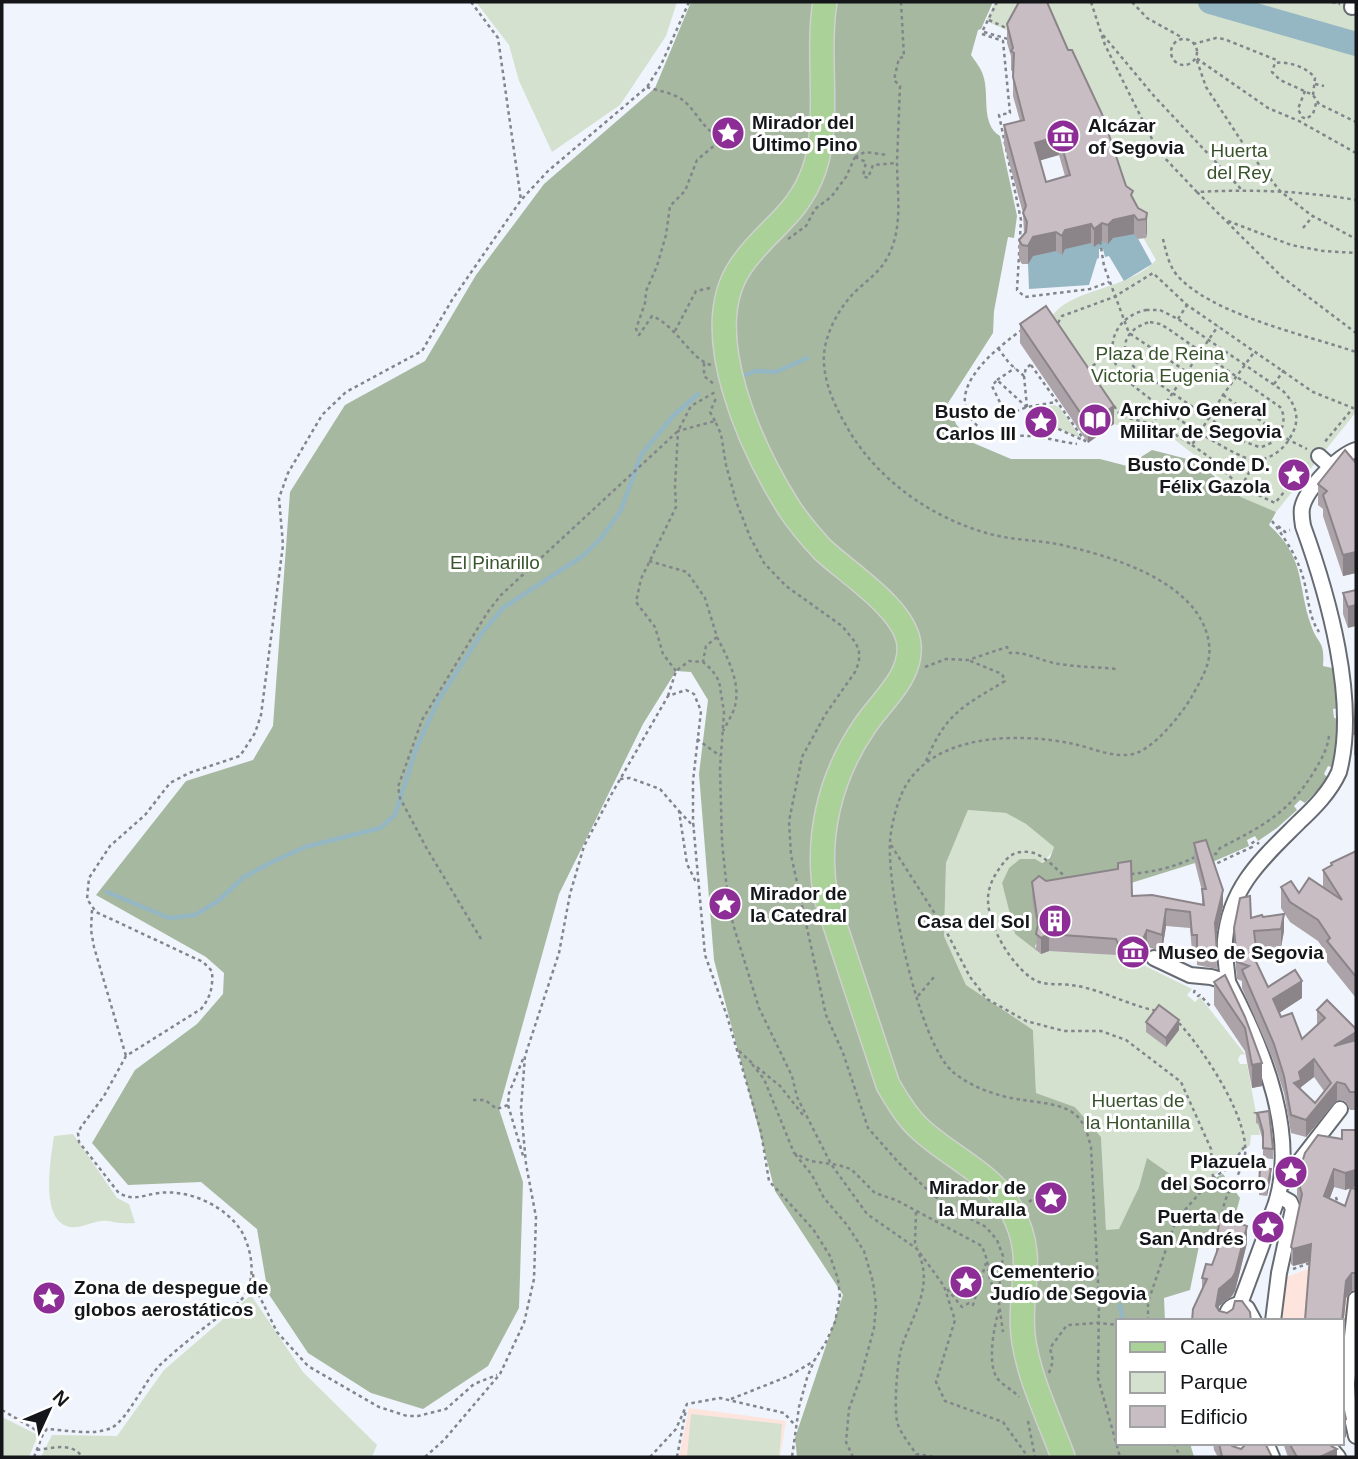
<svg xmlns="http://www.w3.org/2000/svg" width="1358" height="1459" font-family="Helvetica,sans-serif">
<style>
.education{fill:#fde4dc}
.green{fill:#d4e1cf}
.forest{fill:#a6b89f}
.water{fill:#95b6c3}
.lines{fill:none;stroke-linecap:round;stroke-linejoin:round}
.stream{stroke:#95b6c3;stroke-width:4.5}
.river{stroke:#95b6c3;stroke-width:24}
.street-casing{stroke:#666a71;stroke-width:18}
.primary-casing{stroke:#d0d0d1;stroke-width:26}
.path{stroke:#82858b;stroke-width:2.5;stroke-dasharray:3.5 3.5;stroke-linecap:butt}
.street{stroke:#fff;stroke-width:14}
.primary{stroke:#a9d198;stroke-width:23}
.wall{fill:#aba3a8;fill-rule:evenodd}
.shaded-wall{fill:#8b8488}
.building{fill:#c7bdc3;stroke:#8b8488;stroke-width:2;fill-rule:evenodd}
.labels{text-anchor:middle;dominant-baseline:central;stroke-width:6;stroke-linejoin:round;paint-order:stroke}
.poi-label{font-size:19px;font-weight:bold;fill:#141619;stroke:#fff;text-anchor:start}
.park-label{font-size:19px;fill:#39542c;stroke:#fff}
</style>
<rect width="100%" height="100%" fill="#f0f4fd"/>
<!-- education -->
<g class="education">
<polygon points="1339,1257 1356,1286 1353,1296 1342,1411 1342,1321 1279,1321 1284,1278"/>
<polygon points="689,1408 786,1421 780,1457 679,1457"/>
</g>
<!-- green -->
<g class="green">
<polygon points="476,2 677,2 666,36 620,105 552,152 519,81 509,45"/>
<polygon points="995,2 1025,2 1011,32 986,21"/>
<path d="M1039,2H1349L1356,4V412L1276,512L1241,497L1226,486L1205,463L1175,440L1114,424L1049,319C1054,314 1059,307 1065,304C1090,288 1135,284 1156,260L1144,239L1147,231Z"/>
<polygon points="1055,405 1060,408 1082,439 1043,421 1033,410"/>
<path d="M968,810L1006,813L1026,824L1054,847C1046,868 1029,865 1009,868L1002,883L1015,934L1041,954L1048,950L1118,955L1120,963L1123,964L1131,959L1192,989L1187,995L1195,1002L1200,997L1245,1054L1240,1055L1238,1060L1240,1064H1247L1260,1135H1251L1250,1145L1205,1183L1187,1186L1147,1159L1139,1187L1119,1230H1106L1101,1137L1075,1107L1036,1093L1033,1030L966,985L944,936L946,863Z"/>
<path d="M73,1134L117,1198L129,1204L135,1223C121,1224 120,1223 108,1221C96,1219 82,1229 70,1227C39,1221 51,1158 54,1136Z"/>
<polygon points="251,1295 303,1372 377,1445 372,1457 41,1457 52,1435 117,1436 164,1370"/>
<polygon points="691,1414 782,1424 779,1457 687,1457"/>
<polygon points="2,1417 38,1435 29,1457 2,1457"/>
</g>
<!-- forest -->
<path class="forest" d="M691,2H993L981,29L978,30L971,55C975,61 981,68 983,75C990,94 980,124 1000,136L1017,216L1014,238L1008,237L994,311L993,333L948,403L956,424L971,442L1011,459H1100L1127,466L1152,450L1195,461L1241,497L1276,512L1269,525C1306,558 1297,585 1311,625C1318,646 1325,639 1323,666L1337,669L1340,708L1333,709L1334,718L1340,719L1334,768L1328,766L1324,774L1329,779L1305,803L1300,800L1294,806L1297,810L1277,828L1258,841L1255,836L1247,840L1249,846L1208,864L1195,859V863L1131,883L1033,896L1038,941L1035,946L1037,951L1015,934L1002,883L1009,868L1020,859H1035L1042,863L1050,858L1054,847L1026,824L1006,813L968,810L946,863L944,936L966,985L1033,1030L1036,1093L1075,1107L1101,1137L1106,1230L1119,1229L1139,1187L1147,1158L1187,1186L1205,1183L1223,1174L1240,1198L1234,1220L1218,1231L1213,1244L1200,1241L1190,1290L1164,1298L1165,1321H1118V1443H1190L1194,1457H797L795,1438L843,1295L775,1191L714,960L699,774L708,700L691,672L676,671L643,724L559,894L499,1109L523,1182L519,1308L488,1366L423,1409L371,1393L308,1353L268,1293L257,1229L201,1182L128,1185L92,1143L135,1070L197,1024L223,994L224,973L206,957L96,895L186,781L253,760L273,726L290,492L345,405L425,361L476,275L544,184L655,88Z"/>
<!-- water -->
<polygon class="water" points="1135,233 1152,264 1124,281 1109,256 1105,257 1103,249 1099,249 1099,258 1097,259 1089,285 1029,289 1028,264 1031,256 1059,250 1063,253 1063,249"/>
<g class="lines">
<!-- stream -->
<g class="stream">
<polyline points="742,376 756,371 776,372 807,358"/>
<polyline points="107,892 169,918 195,915 218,901 244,877 272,862 305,847 380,828 395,815 416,749 438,701 481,634 503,608 584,555 602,537 621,510 641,455 673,416 698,394"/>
<polyline points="1120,1305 1123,1321"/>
</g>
<!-- river -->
<polyline class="river" points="1210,2 1356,44"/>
<defs>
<g id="street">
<polyline points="1352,7 1353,2"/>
<polyline points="1319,456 1331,467"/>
<path d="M1154,958L1190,975L1211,977L1228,982C1263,1048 1302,1141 1272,1214"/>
<path d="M1228,982C1227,969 1224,954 1225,940C1230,886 1263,858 1299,822C1314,808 1330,792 1339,772C1358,700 1328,595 1303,526C1302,520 1301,514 1302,508C1306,489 1338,456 1356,450"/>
<polyline points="1282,1184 1340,1109"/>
<polyline points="1356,1299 1347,1384 1348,1400 1356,1436"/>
<polyline points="1240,1304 1267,1231"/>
<polyline points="1240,1304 1247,1308 1254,1321"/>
<path d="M1225,1321C1227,1310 1229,1306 1240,1304"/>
<polyline points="1273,1321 1279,1273 1293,1209 1290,1202 1279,1196"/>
<polyline points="1235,1443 1239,1457"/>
<polyline points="1266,1443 1272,1457"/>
<polyline points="1326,1443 1338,1457"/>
</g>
<path id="primary" d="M825,2C816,54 831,122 814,170C798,216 766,229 741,266C696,331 752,449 789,508C799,523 810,536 822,549C847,573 906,609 909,645C912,678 880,702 864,727C830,777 815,838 826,898L888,1085C897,1100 906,1116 919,1128C948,1156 992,1173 1011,1209C1038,1258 1018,1287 1023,1335C1028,1377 1049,1418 1063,1457"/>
</defs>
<!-- street casing -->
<use href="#street" class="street-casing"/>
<!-- primary casing -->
<use href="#primary" class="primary-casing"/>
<!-- path -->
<g class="path">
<polyline points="471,2 498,38 521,200"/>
<path d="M901,2L904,57L899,58L894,80L900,86C899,111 898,136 897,161C897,194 904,230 886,260C878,274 862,284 851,296C836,313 822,340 824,364C826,390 838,412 851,434C882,483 934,519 990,534C1012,540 1035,540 1057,544C1108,555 1201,581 1209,644C1212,664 1200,681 1191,698C1180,716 1158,743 1139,752C1119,761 1093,748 1074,744C1018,732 929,733 902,793C896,807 891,826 890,842C887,889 918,1042 953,1072C972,1088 1000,1097 1023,1100C1041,1103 1064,1103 1078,1117C1086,1126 1088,1136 1091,1147L1099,1302L1098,1378L1120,1457"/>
<path d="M1091,2L1105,45L1158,151L1197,192C1251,189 1303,191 1356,200"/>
<polyline points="1132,2 1147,18 1183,38"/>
<polyline points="1332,2 1340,4"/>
<polyline points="989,20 1008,29"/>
<polyline points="983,30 997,2"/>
<polyline points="984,32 1008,39"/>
<polyline points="982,34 1003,41 1010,113 999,115 1021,220 1017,290 1025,297 1090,289 1109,282"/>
<polyline points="1103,35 1154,96 1241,189"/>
<circle cx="1184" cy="52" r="13"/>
<polyline points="1193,44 1216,38 1224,39 1279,61"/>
<polyline points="1315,84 1324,86"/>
<path d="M647,87C658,91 675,93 684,101C699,113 707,141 731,136"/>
<polyline points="1305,91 1298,109 1302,117 1306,119 1313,114 1317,100"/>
<path d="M1313,95L1315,78C1307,67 1288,61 1275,63L1272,72L1280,80L1313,95L1319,104L1356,122"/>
<polyline points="1356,153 1299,121 1268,108 1196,58 1206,87 1246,148 1280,191 1311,215 1356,239"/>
<polyline points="855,157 866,162 863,176 868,178 873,165 897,163"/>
<polyline points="855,157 865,152 888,155"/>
<polyline points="1197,192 1282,277 1356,333"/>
<polyline points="1228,221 1291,245 1323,251 1356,253"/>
<polyline points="1303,228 1313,216"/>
<polyline points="788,239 806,226 815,209 831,197 846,177 855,157"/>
<path d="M1163,239C1166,251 1168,263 1176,274C1209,314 1306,335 1356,352"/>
<polyline points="1100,241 1104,266 1129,333 1187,372"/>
<path d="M1146,310H1160L1178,319L1283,391C1295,403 1301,418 1292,434C1285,449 1271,460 1254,460C1234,459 1131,390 1120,372C1112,361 1110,344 1116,332C1122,320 1133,313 1146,310Z"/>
<polyline points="1178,319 1187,305"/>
<path d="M1150,322L1160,324L1167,328L1280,407C1290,422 1277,446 1259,447L1243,441L1134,367C1116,347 1127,328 1150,322Z"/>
<polyline points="1058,323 1062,316 1114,297 1153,273 1187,305 1313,392 1353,408 1323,444"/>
<path d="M1022,330C1000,345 952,383 968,413C973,423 981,431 992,434C1004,438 1017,435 1029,436C1045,437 1061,442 1077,444"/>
<polyline points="675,331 696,291 710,288"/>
<polyline points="998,348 1009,363 1024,376 1026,368 1033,363"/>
<polyline points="704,363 704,376 715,385"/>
<path d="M711,365C690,359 676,325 652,316L639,335L636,329L645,303L646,291L657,266L666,235L670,206L685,191L697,160L716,144L729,141L732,135"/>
<polyline points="1031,365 1085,441 1043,422 997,380 992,386 1006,415 1027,407 1056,402"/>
<polyline points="1087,370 1113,351"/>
<polyline points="1024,376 1027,407"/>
<polyline points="997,380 1015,368"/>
<polyline points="1274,384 1284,370"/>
<polyline points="1223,395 1289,440 1307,449"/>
<polyline points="1114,406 1121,416 1163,427 1192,445 1223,395 1255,351"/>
<polyline points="715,421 710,412 717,396"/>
<polyline points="1151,425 1218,326"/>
<polyline points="1192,445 1209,457 1241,487 1275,503 1308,463"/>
<polyline points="1241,487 1256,460"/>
<path d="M1272,521C1284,537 1296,555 1302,574C1309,594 1307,614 1319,632"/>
<polyline points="1278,526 1285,532 1290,530"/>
<polyline points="649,561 687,572 705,598 717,637 706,646 703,662"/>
<path d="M717,637C727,657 741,682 735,706C733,714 727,723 723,731"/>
<path d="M925,667L946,659L968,660L1007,647L1010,653C1024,651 1044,662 1059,664C1078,667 1097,667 1116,669"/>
<polyline points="676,671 663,654 655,627 636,602 641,579 676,507 675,486 678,431 715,421 721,434 726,465 736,501 750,537 764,563 786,586 842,626 856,643 859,652 859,662 855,672 825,715 802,757 789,821 791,855 826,1015 843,1053 868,1128 899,1163 933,1195 954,1210 986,1227 997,1240 1003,1256 998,1297"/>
<polyline points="668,696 676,671 689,661 703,662 712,670 719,681 724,712 720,769 722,842 727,890 733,924 759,1008 792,1076 797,1097 831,1164 867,1214 917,1249 944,1286 955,1320 936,1382 945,1401 1003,1422 1028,1457"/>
<polyline points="697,739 720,756"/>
<path d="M926,761C946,713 962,707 1005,681L1002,674L968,660"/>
<polyline points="620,779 630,778 660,789 679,811 687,864 697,884"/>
<polyline points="679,811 694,827"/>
<polyline points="891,845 946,931 970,977 987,999 1026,1021 1064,1031 1101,1031 1126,1040 1181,1082 1211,1149 1213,1178"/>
<path d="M1207,853L1216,854L1220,848C1263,826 1289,813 1315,770C1322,758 1327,750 1329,736"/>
<polyline points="1211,866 1252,847 1251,844 1255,841 1259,844"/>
<path d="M1131,874C1152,872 1176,867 1195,857"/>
<path d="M1068,879C1058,871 1046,857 1034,853C1023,850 1012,852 1005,861C996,872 988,885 988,899C988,926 1010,962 1030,977C1043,987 1057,983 1071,985C1102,989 1129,1006 1158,1011"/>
<polyline points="92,910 91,930 94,947 126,1056"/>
<polyline points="481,939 427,849 400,798 398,787 422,720 487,613 501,595 678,431 691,406 717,391"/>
<polyline points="1195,990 1194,992 1198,996 1200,995 1211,1007"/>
<polyline points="918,996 934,977"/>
<path d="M1179,1023C1203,1049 1254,1124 1244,1160C1239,1179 1218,1201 1224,1220"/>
<polyline points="739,1051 752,1063"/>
<polyline points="523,1059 509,1093 508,1105 524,1159"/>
<polyline points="752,1064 764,1079 794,1153 810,1161 838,1165 851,1169 875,1193 896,1200 982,1246 987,1260 990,1280 998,1297 1003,1332"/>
<polyline points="757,1067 780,1086 803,1115"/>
<polyline points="473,1100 485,1100 497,1109 508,1105"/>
<polyline points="795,1154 812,1175 824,1198 847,1225 864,1251 873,1282 876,1305 874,1328 861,1376 849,1409 846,1442 853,1457"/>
<polyline points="1336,1197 1338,1205"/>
<polyline points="1029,1202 1042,1191 1051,1192 1054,1195"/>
<polyline points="916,1212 915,1243 917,1247"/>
<path d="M919,1254C933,1288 913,1314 902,1346C897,1360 894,1406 897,1421C899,1432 910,1444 916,1454L935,1457"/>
<polyline points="1293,1269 1310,1263"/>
<polyline points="253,1274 254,1285 277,1332 308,1366 379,1407 407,1416 418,1416 446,1409 474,1384 497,1375"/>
<polyline points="947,1289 962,1307 969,1303 973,1305 986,1263"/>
<path d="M999,1310C994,1326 987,1363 997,1378C1002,1385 1013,1390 1019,1397"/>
<polyline points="1148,1321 1148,1302 1176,1220 1213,1178 1230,1167 1244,1147"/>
<polyline points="1049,1373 1053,1361 1050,1348 1067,1325 1098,1323 1118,1325"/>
<polyline points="731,1399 789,1376 814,1361"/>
<polyline points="2,1410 41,1433"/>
<polyline points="1028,1421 1035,1457"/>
<polyline points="1174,1443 1180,1457"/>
<path d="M37,1450C52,1448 73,1442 82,1457"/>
<path d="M34,1457L43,1434L47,1429C66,1430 93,1436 111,1428C127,1421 145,1380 160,1365C175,1351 192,1337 209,1324C222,1314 242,1305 248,1289C255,1271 251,1249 242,1232C226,1206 189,1189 159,1193C143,1195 132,1202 118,1192L79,1142L78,1133L81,1127L104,1096L126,1056L201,1009C211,997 213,986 212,971L203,962L96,912L87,899L89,878L110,846L145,815L170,783L189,773L240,756L255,733L261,715L283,545L279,498L288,473L322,415L346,392L422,351L452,300L521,200L548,171L647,87L661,65L689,2"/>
<polyline points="425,1457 444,1440 500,1374 524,1323 534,1279 536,1217 526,1164 521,1108 525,1056 559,953 570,894 584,846 611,795 668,696 686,690 694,694 701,711 693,781 693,821 705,955 727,1016 761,1132 769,1181 813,1229 830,1256 838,1279 840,1297 835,1322 826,1342 814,1361 807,1378 799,1407 792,1457"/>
<polyline points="650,1457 676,1429 687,1404 720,1398 784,1413 794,1424"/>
<polyline points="677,1457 686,1409"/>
</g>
<!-- street -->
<use href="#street" class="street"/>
<!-- primary -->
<use href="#primary" class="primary"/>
</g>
<!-- wall -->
<g class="wall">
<path d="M1007,24L1126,186L1138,208L1147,213V232L1146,238L1138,239L1134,234L1113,238L1108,244L1102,241L1094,247L1091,243L1065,249L1062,255L1056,251L1033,256L1028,264H1022L1019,259V240L1024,234L1023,213L1004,144V125L1020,121L1013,96V72L1011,70V56L1007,43ZM1059,155L1065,176L1046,182L1040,160Z"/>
<polygon points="1020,324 1114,424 1088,443 1020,343"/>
<polygon points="1356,463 1356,573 1343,576 1323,516 1323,509 1318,505 1318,484"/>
<polygon points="1356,590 1348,628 1343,614 1343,593"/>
<polygon points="1356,702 1356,756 1354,755"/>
<polygon points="1194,843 1223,906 1216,937 1217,969 1197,965 1197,952 1192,951 1190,928 1166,926 1162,951 1147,947 1140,962 1132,959 1123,964 1119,962 1116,955 1049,951 1041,954 1036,950 1037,930 1032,898 1032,882 1046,881 1132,896 1202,905 1202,891 1194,859"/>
<polygon points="1356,851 1356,998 1327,962 1327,954 1318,941 1290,922 1281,908 1281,887 1299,893 1323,887 1323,870 1331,866 1331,863"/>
<path d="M1263,917L1284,931L1281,947L1256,949V962L1268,987L1302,998L1279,1013L1281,1017L1302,1039L1317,1025V1010L1356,1029V1110H1350L1345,1101L1337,1100L1306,1137L1291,1133L1284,1093L1274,1062L1242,988V981L1237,979L1234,945V928L1251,918ZM1314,1077L1324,1091L1315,1103L1301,1090V1087Z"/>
<polygon points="1214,982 1245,1017 1262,1086 1252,1088 1245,1051 1214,1005"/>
<polygon points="1146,1022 1179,1030 1166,1047 1146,1032"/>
<polygon points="1269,1111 1273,1149 1273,1159 1263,1158 1263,1141 1258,1124 1256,1123 1256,1113"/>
<path d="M1356,1130V1187L1352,1188L1356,1189V1291H1352L1346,1298L1342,1337V1321H1305L1310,1262L1293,1266L1291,1264V1247L1300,1205L1297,1195V1178L1342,1139ZM1334,1187L1345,1190L1351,1188L1345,1206L1330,1198Z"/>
<polygon points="1271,1177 1267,1196 1259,1195 1259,1187"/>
<polygon points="1247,1243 1235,1291 1232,1296 1219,1306 1219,1310 1227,1313 1250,1312 1192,1321 1202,1290 1202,1278 1212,1265 1216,1254 1216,1246"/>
<polygon points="1213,1443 1231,1443 1232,1446 1241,1449 1245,1445 1245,1443 1265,1443 1272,1457 1218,1457 1214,1450"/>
<polygon points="1283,1443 1329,1443 1337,1457 1288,1457"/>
</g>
<!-- shaded-wall -->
<g class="shaded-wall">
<polygon points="1059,136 1059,155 1035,162 1035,143"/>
<polygon points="1147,213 1147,232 1146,238 1146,219"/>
<polygon points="1134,215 1134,234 1113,238 1108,244 1108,225 1113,220"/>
<polygon points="1102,223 1102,241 1094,247 1094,229"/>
<polygon points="1091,224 1091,243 1065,249 1062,255 1062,236 1065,230"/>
<polygon points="1056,232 1056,251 1033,256 1028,264 1028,246 1033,237"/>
<polygon points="1114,406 1114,424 1088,443 1088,424"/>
<polygon points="1356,552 1356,573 1343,576 1343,555"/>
<polygon points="1356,605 1356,626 1348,628 1348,607"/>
<polygon points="1223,890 1223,906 1215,940 1215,923"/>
<polygon points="1166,909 1166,926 1162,951 1162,935"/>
<polygon points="1284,914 1284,931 1281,947 1281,929"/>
<polygon points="1147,930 1147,947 1140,962 1140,946"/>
<polygon points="1049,934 1049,951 1041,954 1041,938"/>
<polygon points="1132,943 1132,959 1123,964 1123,948"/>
<polygon points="1302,981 1302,998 1273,1017 1273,999"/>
<polygon points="1179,1020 1179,1030 1166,1047 1166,1038"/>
<polygon points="1356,1032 1356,1049 1334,1046"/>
<polygon points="1314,1059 1314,1077 1301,1087 1301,1098 1294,1083 1299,1072"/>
<polygon points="1262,1063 1262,1086 1252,1088 1252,1065"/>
<polygon points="1337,1082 1337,1100 1306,1137 1306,1120"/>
<polygon points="1271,1169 1271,1177 1267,1196 1267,1188"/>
<polygon points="1334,1169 1334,1187 1324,1213 1324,1196"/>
<polygon points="1355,1169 1355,1187 1345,1190 1345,1173"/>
<polygon points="1247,1226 1247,1243 1235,1291 1232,1296 1219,1306 1216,1321 1216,1306 1219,1289"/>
<polygon points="1311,1244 1311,1261 1293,1266 1293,1249"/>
<polygon points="1352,1273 1352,1291 1346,1298 1342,1337 1342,1321 1346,1281"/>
<polygon points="1346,1419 1346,1437 1342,1439 1342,1422"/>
<polygon points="1337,1449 1337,1457 1320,1457"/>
</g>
<!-- building -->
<g class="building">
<path d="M1019,2H1047L1068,50H1072L1102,114L1126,186L1133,191L1131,195L1138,208L1147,213L1146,219L1138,220L1134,215L1113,220L1108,225L1102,223L1094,229L1091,224L1065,230L1062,236L1056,232L1033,237L1028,246L1022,245L1019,240L1026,232L1027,222L1023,213L1026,206L1004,125L1024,120L1013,77L1014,53L1011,51L1013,48L1007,24ZM1059,136L1070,175L1046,182L1035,143Z"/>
<polygon points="1046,306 1114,406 1088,424 1020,324"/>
<polygon points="1345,450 1356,463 1356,552 1343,555 1323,495 1327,491 1318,484"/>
<polygon points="1356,590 1356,605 1348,607 1343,593"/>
<polygon points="1356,702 1356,735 1354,734"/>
<polygon points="1206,840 1223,890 1215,923 1217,953 1197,949 1197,935 1192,935 1190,912 1166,909 1162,935 1147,930 1140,946 1132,943 1123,948 1119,946 1116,939 1049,934 1041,938 1036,934 1038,924 1032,882 1039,876 1046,881 1118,869 1118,863 1131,861 1132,896 1152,895 1204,905 1202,889 1206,889 1194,843"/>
<polygon points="1356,851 1356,977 1327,941 1330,938 1318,920 1290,902 1281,887 1291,881 1299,893 1309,878 1342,900 1323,870 1332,865 1331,863"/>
<path d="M1250,896L1251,918L1262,915L1263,917L1284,914L1281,929L1254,931L1256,949H1250L1268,987L1295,970L1302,981L1273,999L1281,1017L1292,1013L1302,1039L1325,1018L1317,1010L1327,1000L1356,1029V1032L1334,1046L1356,1040V1092H1350L1345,1084L1337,1082L1306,1120L1291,1115L1284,1076L1274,1044L1242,970L1249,966L1237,962L1234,928L1240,898ZM1314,1059L1331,1083L1315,1103L1294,1083L1301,1080L1299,1072Z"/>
<polygon points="1225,975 1245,1017 1262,1063 1252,1065 1245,1028 1214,982"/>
<polygon points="1159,1005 1179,1020 1166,1038 1146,1022"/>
<polygon points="1269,1111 1273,1149 1263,1148 1263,1132 1258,1114 1256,1113"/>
<polygon points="1342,1130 1356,1130 1356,1170 1345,1173 1334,1169 1324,1196 1345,1206 1351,1188 1356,1189 1356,1273 1352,1273 1346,1281 1342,1321 1309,1321 1305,1320 1311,1244 1293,1249 1291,1247 1302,1194 1297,1178 1305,1153 1318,1135 1342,1139"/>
<polygon points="1260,1167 1271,1169 1267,1188 1259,1187"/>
<polygon points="1220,1216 1247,1226 1235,1273 1232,1278 1219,1289 1216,1306 1219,1311 1227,1313 1233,1309 1235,1301 1242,1301 1250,1312 1251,1321 1192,1321 1193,1309 1207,1279 1202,1278 1206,1264 1212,1265 1219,1246 1216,1246"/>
<polygon points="1342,1401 1346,1419 1342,1422"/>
<polygon points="1219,1443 1231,1443 1232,1446 1241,1449 1247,1443 1265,1443 1272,1457 1222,1457"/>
<polygon points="1289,1443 1329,1443 1331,1446 1337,1449 1320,1457 1297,1457"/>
</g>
<!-- icons -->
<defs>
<symbol id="sight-disc" viewBox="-11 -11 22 22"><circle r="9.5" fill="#8d2e97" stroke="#fff"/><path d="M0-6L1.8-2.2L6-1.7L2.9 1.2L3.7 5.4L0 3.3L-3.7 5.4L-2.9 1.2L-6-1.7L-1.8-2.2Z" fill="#fff"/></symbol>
<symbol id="museum-disc" viewBox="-11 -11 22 22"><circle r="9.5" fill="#8d2e97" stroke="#fff"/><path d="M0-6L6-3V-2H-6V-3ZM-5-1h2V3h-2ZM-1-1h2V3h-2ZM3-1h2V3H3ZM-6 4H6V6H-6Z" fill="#fff"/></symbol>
<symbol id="library-disc" viewBox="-11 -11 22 22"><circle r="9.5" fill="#8d2e97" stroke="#fff"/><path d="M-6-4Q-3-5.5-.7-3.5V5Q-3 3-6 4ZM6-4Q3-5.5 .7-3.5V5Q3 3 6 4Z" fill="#fff"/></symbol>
<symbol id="building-disc" viewBox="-11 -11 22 22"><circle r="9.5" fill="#8d2e97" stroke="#fff"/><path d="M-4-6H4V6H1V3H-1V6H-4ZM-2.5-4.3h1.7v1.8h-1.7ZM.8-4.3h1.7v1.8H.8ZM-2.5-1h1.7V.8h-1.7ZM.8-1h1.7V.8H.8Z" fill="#fff"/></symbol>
</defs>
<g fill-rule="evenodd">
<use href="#sight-disc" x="709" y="114" width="38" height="38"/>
<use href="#museum-disc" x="1044" y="117" width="38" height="38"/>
<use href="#library-disc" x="1076" y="401" width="38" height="38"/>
<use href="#sight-disc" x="1022" y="403" width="38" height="38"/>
<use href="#sight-disc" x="1275" y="456" width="38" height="38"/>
<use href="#sight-disc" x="706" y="885" width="38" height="38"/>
<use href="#building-disc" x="1036" y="902" width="38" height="38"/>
<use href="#museum-disc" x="1114" y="933" width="38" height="38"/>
<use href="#sight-disc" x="1272" y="1153" width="38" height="38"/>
<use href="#sight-disc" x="1032" y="1179" width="38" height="38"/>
<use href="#sight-disc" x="1249" y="1208" width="38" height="38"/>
<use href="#sight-disc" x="947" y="1263" width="38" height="38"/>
<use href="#sight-disc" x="30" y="1279" width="38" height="38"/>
</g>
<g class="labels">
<!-- poi labels -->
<g class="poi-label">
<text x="752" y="122">Mirador del<tspan x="752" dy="22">Último Pino</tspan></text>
<text x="1088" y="125">Alcázar<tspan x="1088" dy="22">of Segovia</tspan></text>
<text x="1120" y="409">Archivo General<tspan x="1120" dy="22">Militar de Segovia</tspan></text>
<text x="1016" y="411" text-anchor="end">Busto de<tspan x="1016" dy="22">Carlos III</tspan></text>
<text x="1270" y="464" text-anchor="end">Busto Conde D.<tspan x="1270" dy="22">Félix Gazola</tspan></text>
<text x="750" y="893">Mirador de<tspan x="750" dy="22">la Catedral</tspan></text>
<text x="1030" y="921" text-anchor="end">Casa del Sol</text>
<text x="1158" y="952">Museo de Segovia</text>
<text x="1266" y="1161" text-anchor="end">Plazuela<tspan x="1266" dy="22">del Socorro</tspan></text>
<text x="1026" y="1187" text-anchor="end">Mirador de<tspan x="1026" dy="22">la Muralla</tspan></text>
<text x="1244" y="1216" text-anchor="end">Puerta de<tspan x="1244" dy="22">San Andrés</tspan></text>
<text x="990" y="1271">Cementerio<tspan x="990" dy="22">Judío de Segovia</tspan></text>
<text x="74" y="1287">Zona de despegue de<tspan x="74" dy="22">globos aerostáticos</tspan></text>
</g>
<!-- park labels -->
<g class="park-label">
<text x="1239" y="150">Huerta<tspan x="1239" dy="22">del Rey</tspan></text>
<text x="1160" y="353">Plaza de Reina<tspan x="1160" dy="22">Victoria Eugenia</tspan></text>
<text x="495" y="562">El Pinarillo</text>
<text x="1138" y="1100">Huertas de<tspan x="1138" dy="22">la Hontanilla</tspan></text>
</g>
</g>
<!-- border -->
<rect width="1358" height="1459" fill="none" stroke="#141619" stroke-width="7"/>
<!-- legend -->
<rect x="1116" y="1319" width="228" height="126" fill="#ffffff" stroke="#a1a2a3" stroke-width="2"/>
<rect x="1130" y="1342" width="35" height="10" fill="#a9d198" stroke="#a1a2a3" stroke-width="2"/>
<text x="1180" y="1354" font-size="21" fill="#141619">Calle</text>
<rect x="1130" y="1372" width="35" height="21" fill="#d4e1cf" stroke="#a1a2a3" stroke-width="2"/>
<text x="1180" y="1389" font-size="21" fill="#141619">Parque</text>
<rect x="1130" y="1406" width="35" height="21" fill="#c7bdc3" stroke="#a1a2a3" stroke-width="2"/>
<text x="1180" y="1424" font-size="21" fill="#141619">Edificio</text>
<!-- north arrow -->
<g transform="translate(49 1410) rotate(46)" stroke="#ffffff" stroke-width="5" paint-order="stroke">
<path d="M0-5L12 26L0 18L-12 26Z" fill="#141619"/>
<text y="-10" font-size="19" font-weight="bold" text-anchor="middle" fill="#141619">N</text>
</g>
</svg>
